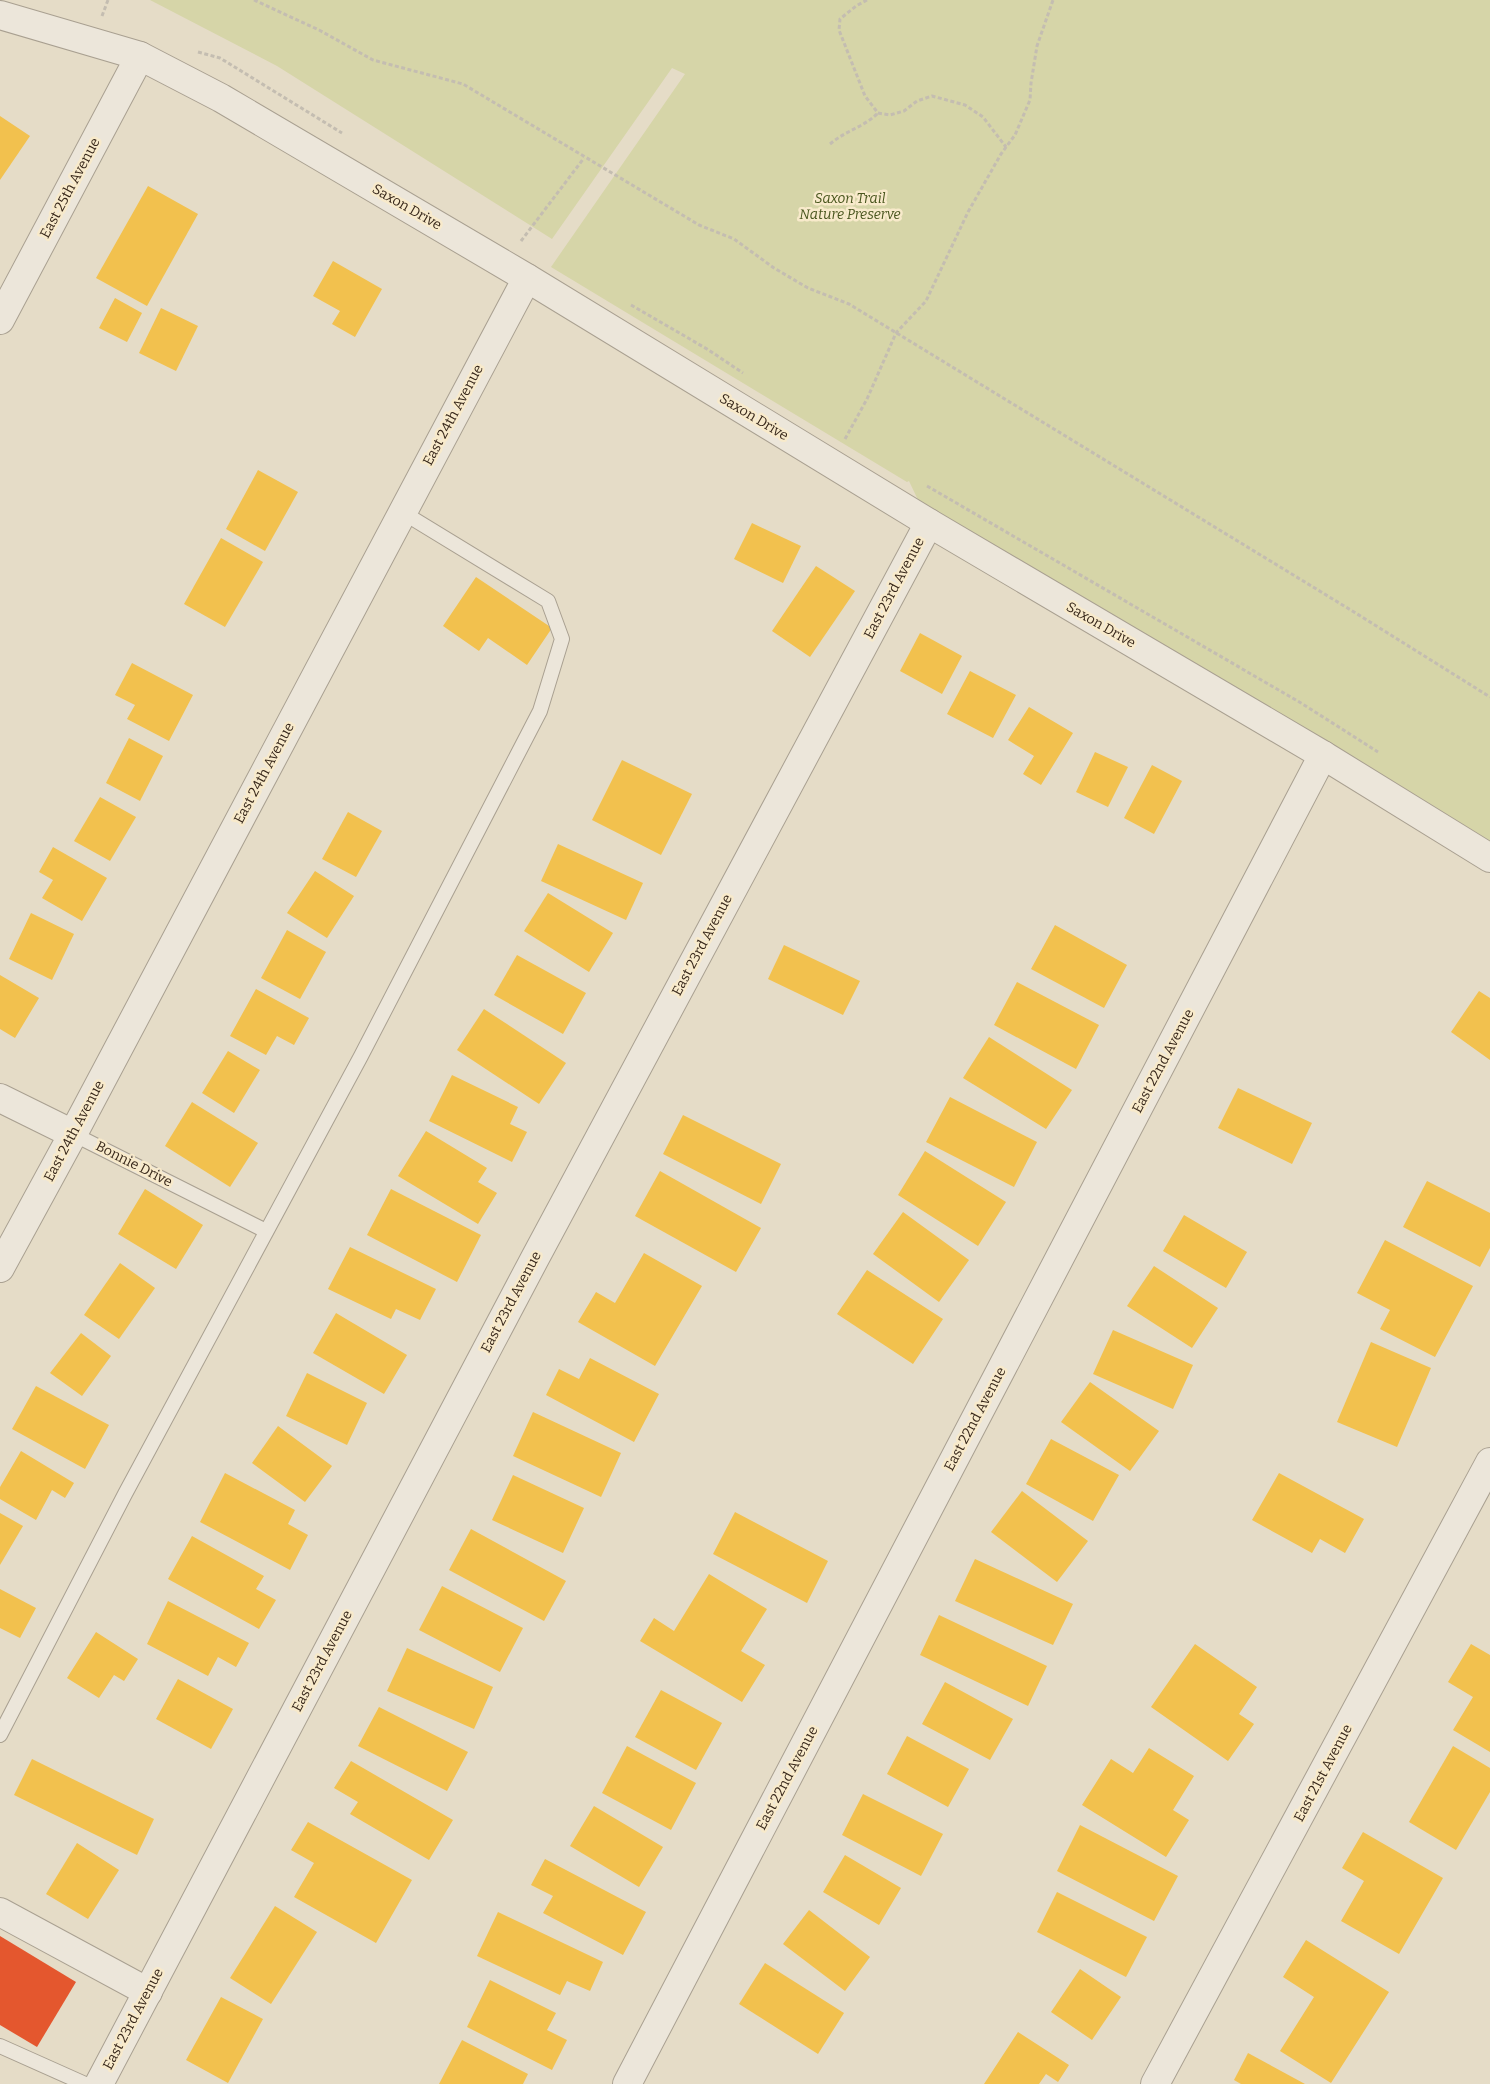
<svg xmlns="http://www.w3.org/2000/svg" width="1490" height="2084" font-family="Bitter,serif">
<style>
.green{fill:#d6d5a8}
.homes{fill:#f2c14e}
.shops{fill:#e4572e}
.lines{fill:none;stroke-linecap:round;stroke-linejoin:round}
.service-casing{stroke:#a9a091;stroke-width:16}
.minor-casing{stroke:#a9a091;stroke-width:30}
.tertiary-casing{stroke:#a9a091;stroke-width:30}
.path{stroke:#c4bdb1;stroke-width:3;stroke-dasharray:4 2.5;stroke-linecap:butt}
.service{stroke:#ece6da;stroke-width:14}
.minor{stroke:#ece6da;stroke-width:28}
.tertiary{stroke:#ece6da;stroke-width:28}
.labels{text-anchor:middle;dominant-baseline:central;stroke-width:5;stroke-linejoin:round;paint-order:stroke}
.street-label{font-size:14px;fill:#37271a;stroke:#f8eacb}
.park-label{font-size:14px;font-style:italic;fill:#49561e;stroke:#f8eacb}
</style>
<rect width="100%" height="100%" fill="#e5dcc7"/>
<!-- green -->
<polygon class="green" points="150,0 1490,0 1490,858 929,523 909,481 907,482 551,267 685,74 672,68 552,239 277,66"/>
<!-- homes -->
<g class="homes">
<polygon points="0,116 30,136 0,180"/>
<polygon points="148,186 198,214 147,306 96,278"/>
<polygon points="333,261 382,289 355,337 332,324 340,311 313,296"/>
<polygon points="115,298 142,313 127,342 99,328"/>
<polygon points="161,308 198,326 176,371 139,353"/>
<polygon points="258,470 298,492 265,551 226,529"/>
<polygon points="752,523 801,546 783,583 734,559"/>
<polygon points="221,538 263,562 225,627 184,604"/>
<polygon points="816,566 855,591 810,657 772,631"/>
<polygon points="476,577 552,628 527,665 488,638 479,651 443,626"/>
<polygon points="920,633 962,656 942,694 900,671"/>
<polygon points="132,663 193,695 169,741 127,719 135,705 115,695"/>
<polygon points="970,671 1016,695 993,738 947,714"/>
<polygon points="1029,707 1073,733 1041,785 1023,774 1034,756 1008,740"/>
<polygon points="129,738 163,756 140,801 106,783"/>
<polygon points="1095,752 1128,767 1108,807 1076,792"/>
<polygon points="622,760 692,794 661,855 592,820"/>
<polygon points="1152,765 1182,781 1154,834 1124,818"/>
<polygon points="100,797 136,817 110,861 74,841"/>
<polygon points="348,812 382,831 356,877 322,859"/>
<polygon points="558,844 643,883 626,920 541,881"/>
<polygon points="53,847 107,878 82,921 42,898 53,880 39,872"/>
<polygon points="315,871 354,896 327,938 287,913"/>
<polygon points="548,893 613,933 589,972 524,931"/>
<polygon points="31,913 74,934 52,980 9,959"/>
<polygon points="1055,925 1127,965 1104,1008 1031,969"/>
<polygon points="287,930 326,952 300,999 261,978"/>
<polygon points="784,945 860,981 843,1015 768,979"/>
<polygon points="517,955 586,993 563,1034 494,995"/>
<polygon points="0,975 39,998 15,1038 0,1029"/>
<polygon points="1017,982 1099,1025 1076,1069 994,1025"/>
<polygon points="256,989 309,1018 294,1045 277,1036 266,1055 230,1036"/>
<polygon points="1479,991 1490,998 1490,1060 1451,1032"/>
<polygon points="484,1009 566,1063 539,1104 457,1050"/>
<polygon points="989,1037 1072,1090 1046,1129 963,1078"/>
<polygon points="228,1051 260,1070 234,1113 202,1093"/>
<polygon points="452,1075 518,1107 510,1124 527,1132 512,1162 429,1121"/>
<polygon points="1238,1088 1312,1123 1292,1164 1218,1128"/>
<polygon points="950,1097 1037,1142 1014,1187 926,1142"/>
<polygon points="192,1102 258,1143 230,1187 165,1146"/>
<polygon points="683,1115 781,1164 761,1204 663,1154"/>
<polygon points="426,1131 487,1168 478,1182 497,1193 478,1224 398,1176"/>
<polygon points="925,1151 1006,1202 978,1246 898,1195"/>
<polygon points="660,1171 761,1228 736,1272 635,1216"/>
<polygon points="1427,1181 1490,1213 1490,1248 1480,1267 1403,1227"/>
<polygon points="145,1189 203,1225 176,1269 118,1234"/>
<polygon points="391,1189 481,1235 457,1282 367,1235"/>
<polygon points="903,1212 969,1260 939,1302 873,1254"/>
<polygon points="1184,1215 1247,1252 1226,1288 1163,1251"/>
<polygon points="1385,1240 1473,1286 1435,1357 1380,1329 1390,1310 1357,1293"/>
<polygon points="350,1247 436,1289 420,1320 396,1309 391,1319 328,1289"/>
<polygon points="644,1253 702,1286 655,1366 578,1322 596,1292 615,1303"/>
<polygon points="120,1263 155,1288 119,1339 84,1315"/>
<polygon points="1154,1266 1218,1308 1192,1348 1127,1306"/>
<polygon points="867,1270 943,1319 913,1364 837,1314"/>
<polygon points="336,1313 407,1355 384,1394 313,1353"/>
<polygon points="1113,1330 1193,1365 1173,1409 1093,1374"/>
<polygon points="81,1333 111,1356 82,1396 50,1373"/>
<polygon points="1371,1342 1431,1368 1397,1447 1337,1422"/>
<polygon points="590,1358 659,1394 634,1442 546,1395 559,1369 579,1379"/>
<polygon points="307,1373 367,1403 347,1445 286,1416"/>
<polygon points="1090,1382 1159,1431 1130,1471 1061,1422"/>
<polygon points="36,1386 109,1425 85,1469 12,1429"/>
<polygon points="533,1412 621,1453 601,1497 513,1456"/>
<polygon points="278,1426 332,1466 305,1502 252,1463"/>
<polygon points="1051,1439 1119,1475 1093,1521 1026,1484"/>
<polygon points="21,1451 74,1483 65,1498 52,1490 36,1520 0,1499 0,1487"/>
<polygon points="225,1473 295,1510 288,1524 308,1535 290,1570 200,1522"/>
<polygon points="1279,1473 1364,1519 1345,1553 1320,1539 1312,1553 1252,1520"/>
<polygon points="513,1475 584,1508 563,1553 492,1520"/>
<polygon points="1022,1491 1088,1541 1057,1582 991,1532"/>
<polygon points="735,1512 828,1561 807,1603 713,1554"/>
<polygon points="0,1513 23,1526 0,1565"/>
<polygon points="471,1529 566,1581 544,1621 449,1570"/>
<polygon points="192,1536 264,1576 256,1589 276,1600 259,1629 168,1579"/>
<polygon points="975,1559 1073,1604 1053,1645 955,1601"/>
<polygon points="709,1574 767,1609 741,1651 765,1665 742,1702 640,1641 654,1618 674,1631"/>
<polygon points="442,1586 523,1628 500,1672 419,1630"/>
<polygon points="0,1589 36,1608 20,1638 0,1628"/>
<polygon points="168,1601 249,1643 236,1667 218,1657 208,1676 147,1644"/>
<polygon points="939,1615 1047,1666 1028,1706 920,1655"/>
<polygon points="96,1632 138,1659 124,1681 114,1675 99,1698 67,1678"/>
<polygon points="1195,1644 1257,1687 1239,1714 1254,1724 1228,1761 1151,1707"/>
<polygon points="1471,1644 1490,1655 1490,1752 1453,1730 1473,1697 1448,1682"/>
<polygon points="407,1648 493,1687 474,1729 387,1691"/>
<polygon points="178,1679 233,1709 211,1749 156,1719"/>
<polygon points="945,1682 1013,1719 990,1760 922,1724"/>
<polygon points="661,1690 722,1723 696,1770 635,1737"/>
<polygon points="379,1707 468,1752 447,1791 358,1746"/>
<polygon points="907,1736 969,1769 948,1807 887,1774"/>
<polygon points="627,1746 696,1783 671,1830 602,1793"/>
<polygon points="1453,1746 1490,1768 1490,1792 1456,1850 1409,1822"/>
<polygon points="1149,1748 1194,1776 1173,1810 1189,1820 1166,1857 1082,1805 1111,1759 1133,1773"/>
<polygon points="32,1759 154,1819 137,1855 14,1795"/>
<polygon points="351,1761 453,1820 429,1860 350,1814 358,1802 334,1788"/>
<polygon points="863,1794 943,1834 921,1876 842,1835"/>
<polygon points="594,1806 663,1847 639,1887 570,1846"/>
<polygon points="308,1822 412,1880 376,1943 294,1897 314,1863 291,1850"/>
<polygon points="1080,1825 1178,1876 1154,1921 1057,1871"/>
<polygon points="1363,1832 1443,1878 1399,1954 1341,1921 1364,1881 1342,1868"/>
<polygon points="77,1843 119,1870 88,1919 46,1894"/>
<polygon points="845,1855 901,1888 879,1925 823,1892"/>
<polygon points="545,1859 646,1912 623,1955 543,1913 553,1896 531,1885"/>
<polygon points="1057,1892 1147,1937 1126,1977 1037,1932"/>
<polygon points="275,1906 317,1932 271,2004 230,1978"/>
<polygon points="809,1910 870,1957 845,1991 783,1944"/>
<polygon points="498,1912 603,1962 590,1991 567,1981 560,1995 477,1956"/>
<polygon points="1306,1940 1389,1992 1331,2083 1280,2051 1314,1997 1283,1977"/>
<polygon points="765,1963 844,2013 818,2054 739,2004"/>
<polygon points="1080,1969 1121,1997 1092,2040 1051,2012"/>
<polygon points="490,1980 556,2013 547,2030 567,2040 552,2070 467,2027"/>
<polygon points="221,1997 263,2019 228,2083 186,2060"/>
<polygon points="1018,2032 1069,2065 1058,2082 1046,2074 1039,2084 984,2084"/>
<polygon points="462,2040 528,2074 523,2084 439,2084"/>
<polygon points="1248,2053 1305,2084 1241,2084 1234,2080"/>
</g>
<!-- shops -->
<polygon class="shops" points="0,1936 76,1982 37,2047 0,2025"/>
<g class="lines">
<defs>
<g id="service">
<polyline points="73,1134 266,1231"/>
<polyline points="0,1735 125,1494 361,1056 540,711 562,639 548,601 402,512"/>
<polyline points="0,2046 85,2084"/>
</g>
<g id="minor">
<polyline points="0,320 140,56"/>
<polyline points="0,1098 73,1134"/>
<polyline points="0,1268 73,1134 527,278"/>
<polyline points="0,1912 148,1992"/>
<polyline points="99,2084 534,1260 929,523"/>
<polyline points="627,2084 1323,755"/>
<polyline points="1155,2084 1490,1462"/>
</g>
<polyline id="tertiary" points="0,15 140,56 221,98 527,278 929,523 1323,755 1490,858"/>
</defs>
<!-- service casing -->
<use href="#service" class="service-casing"/>
<!-- minor casing -->
<use href="#minor" class="minor-casing"/>
<!-- tertiary casing -->
<use href="#tertiary" class="tertiary-casing"/>
<!-- path -->
<g class="path">
<polyline points="254,0 319,30 373,60 463,84 699,225 734,239 774,268 808,288 849,304 1354,612 1490,697"/>
<polyline points="867,0 856,6 840,19 839,30 865,96 878,113 890,115 904,111 917,101 932,96 965,105 983,117 1006,147"/>
<polyline points="102,16 108,0"/>
<polyline points="198,52 220,58 342,133"/>
<path d="M830,144C845,131 864,127 878,113"/>
<polyline points="521,241 584,158"/>
<polyline points="631,305 707,349 743,373"/>
<polyline points="845,439 867,399 896,333 926,301 968,212 1001,154 1015,135 1030,100 1031,83 1037,46 1053,0"/>
<polyline points="927,486 1301,703 1378,752"/>
</g>
<!-- service -->
<use href="#service" class="service"/>
<!-- minor -->
<use href="#minor" class="minor"/>
<!-- tertiary -->
<use href="#tertiary" class="tertiary"/>
</g>
<g class="labels">
<!-- street labels -->
<g class="street-label">
<text transform="translate(70 188) rotate(-62)">East 25th Avenue</text>
<text transform="translate(407 207) rotate(30)">Saxon Drive</text>
<text transform="translate(453 415) rotate(-62)">East 24th Avenue</text>
<text transform="translate(754 417) rotate(31)">Saxon Drive</text>
<text transform="translate(894 588) rotate(-62)">East 23rd Avenue</text>
<text transform="translate(1101 625) rotate(30)">Saxon Drive</text>
<text transform="translate(264 773) rotate(-62)">East 24th Avenue</text>
<text transform="translate(702 945) rotate(-62)">East 23rd Avenue</text>
<text transform="translate(1163 1061) rotate(-62)">East 22nd Avenue</text>
<text transform="translate(74 1131) rotate(-62)">East 24th Avenue</text>
<text transform="translate(134 1164) rotate(27)">Bonnie Drive</text>
<text transform="translate(511 1302) rotate(-62)">East 23rd Avenue</text>
<text transform="translate(975 1419) rotate(-62)">East 22nd Avenue</text>
<text transform="translate(322 1661) rotate(-62)">East 23rd Avenue</text>
<text transform="translate(1323 1773) rotate(-62)">East 21st Avenue</text>
<text transform="translate(787 1778) rotate(-62)">East 22nd Avenue</text>
<text transform="translate(133 2019) rotate(-62)">East 23rd Avenue</text>
</g>
<!-- park labels -->
<g class="park-label">
<text x="850" y="198">Saxon Trail<tspan x="850" dy="16">Nature Preserve</tspan></text>
</g>
</g>
</svg>
